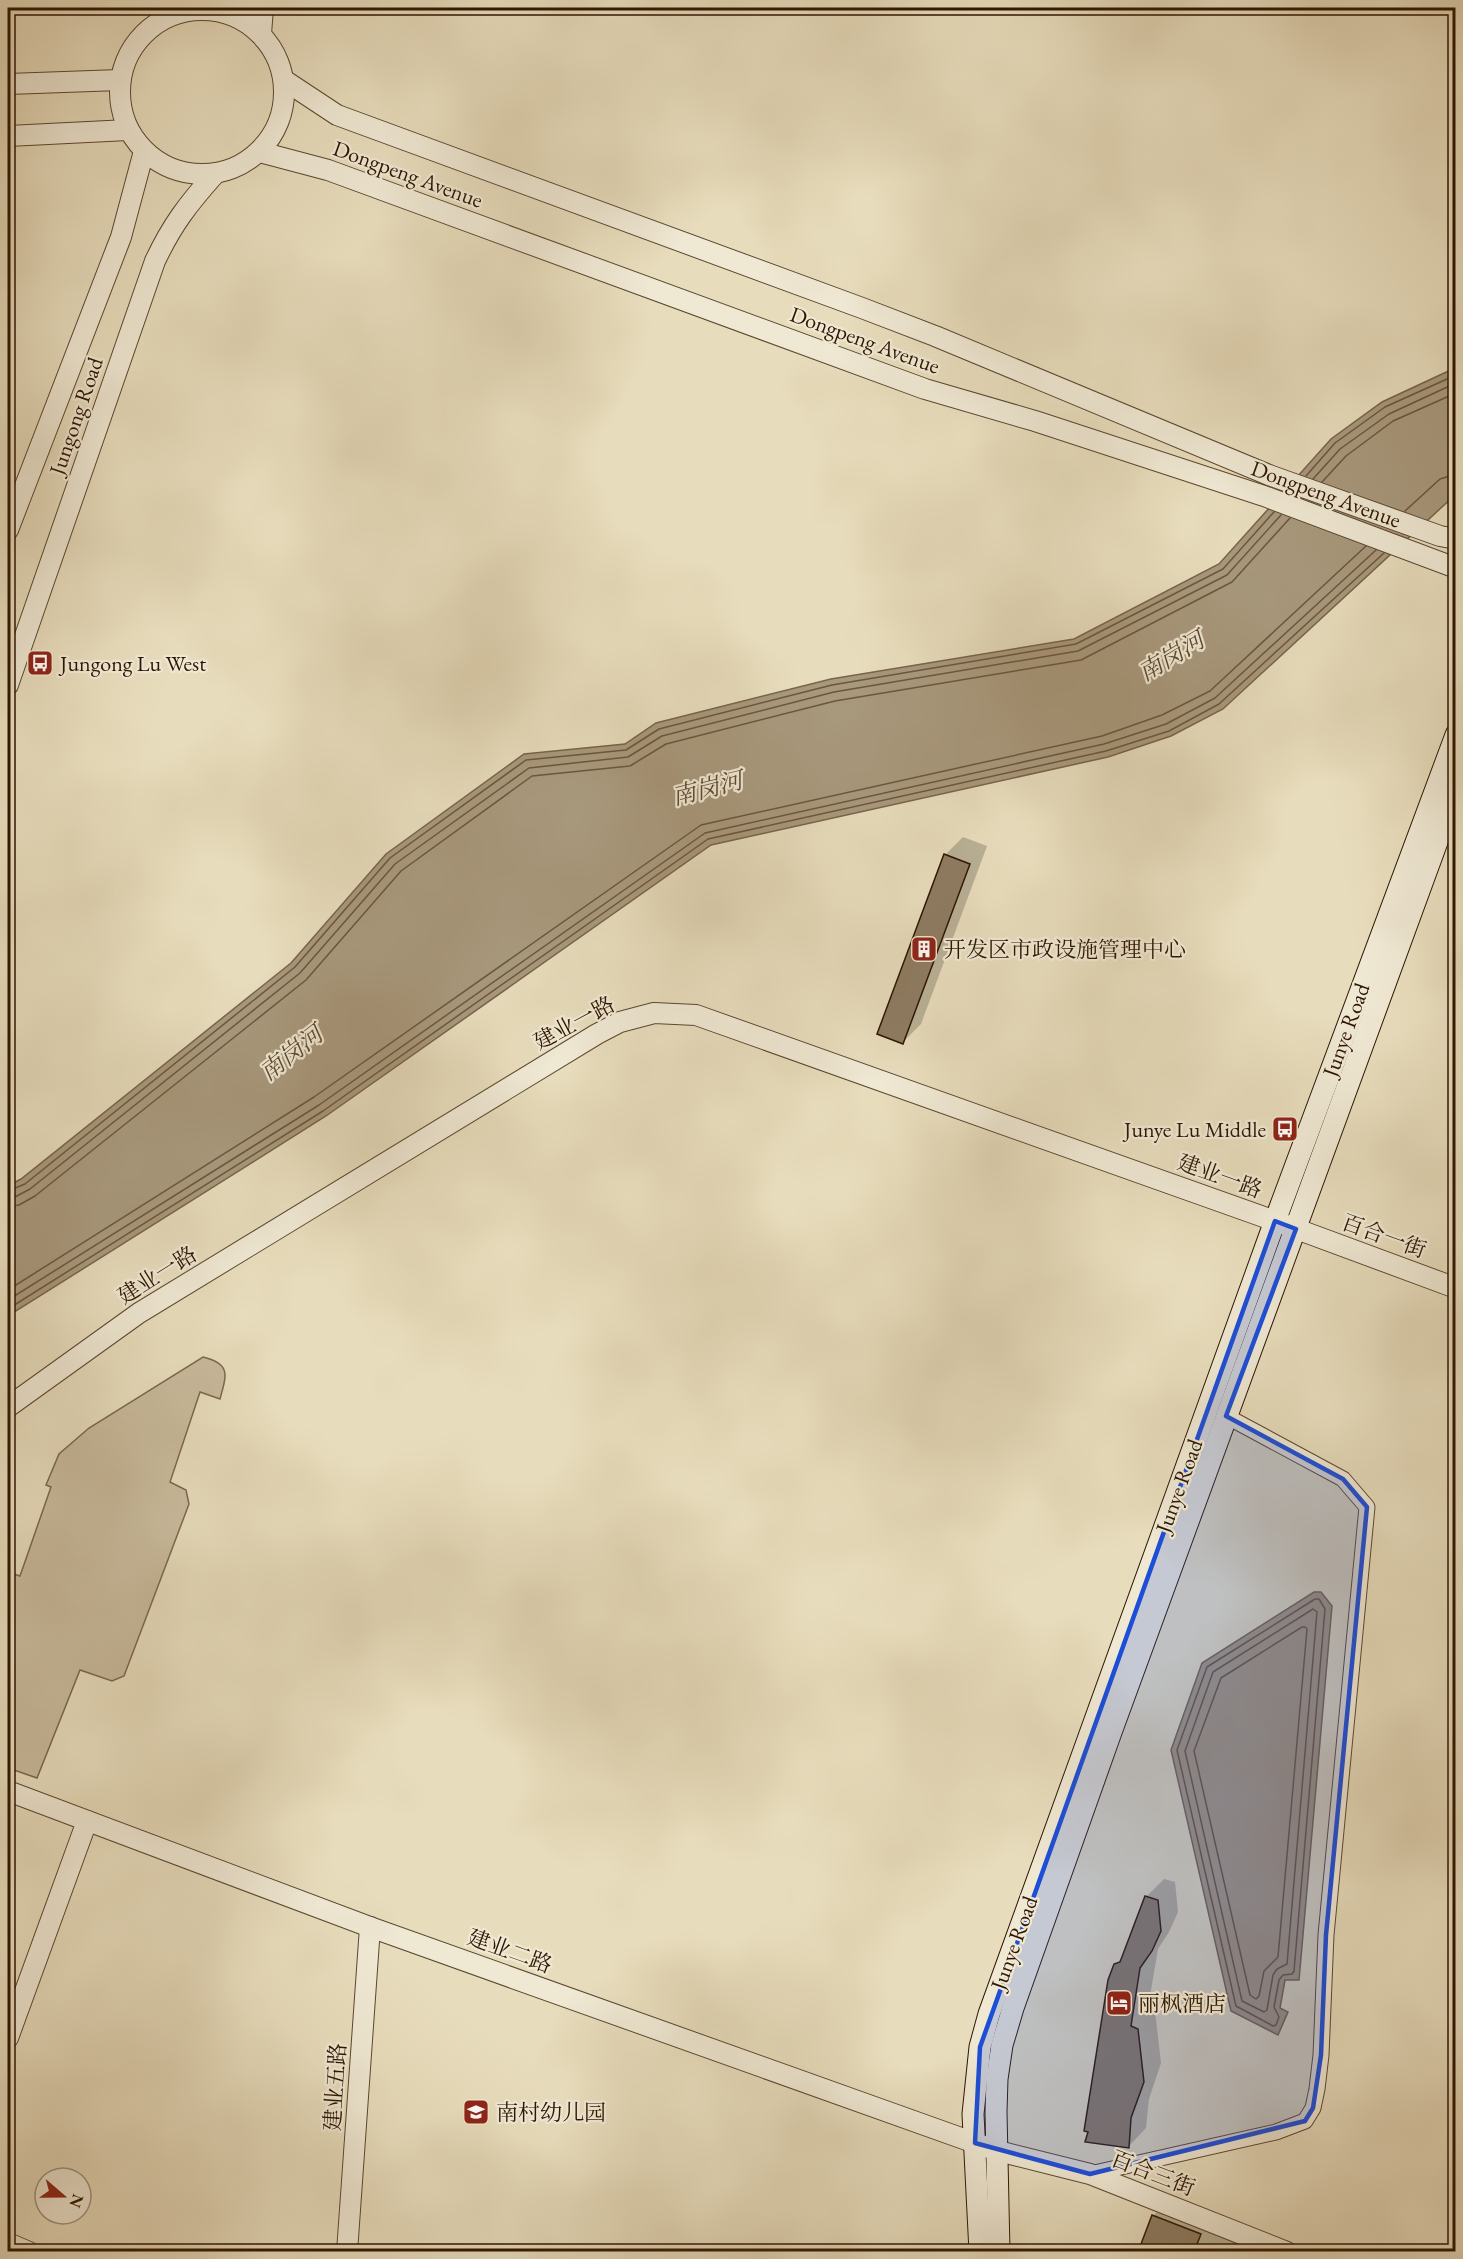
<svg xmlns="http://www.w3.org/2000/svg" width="1463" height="2259" font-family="'EB Garamond','Noto Serif SC',serif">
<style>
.green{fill:#c8ba9c;stroke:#7b684e;stroke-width:1.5}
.water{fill:#a8987c;stroke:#77644a;stroke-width:1.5}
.shadow{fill:#0003}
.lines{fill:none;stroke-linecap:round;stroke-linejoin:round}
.shore{stroke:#6b563e;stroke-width:1.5}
.building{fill:#8e7c62;stroke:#2e1500;stroke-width:1.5}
.minor-casing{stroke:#5c472f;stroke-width:17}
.tertiary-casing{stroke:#5c472f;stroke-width:22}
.secondary-casing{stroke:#2e1500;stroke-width:23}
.minor{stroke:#efe8d3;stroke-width:15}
.tertiary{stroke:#efe8d3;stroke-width:20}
.secondary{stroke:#efe8d3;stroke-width:21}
.marked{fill:#1d4ed8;fill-opacity:0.2;stroke:#1d4ed8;stroke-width:4.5;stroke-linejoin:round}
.labels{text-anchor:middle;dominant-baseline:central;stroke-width:4.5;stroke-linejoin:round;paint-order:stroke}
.street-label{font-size:22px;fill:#2e1500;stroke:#efe8d3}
.poi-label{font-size:22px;fill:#2e1500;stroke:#efe8d3;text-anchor:start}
.water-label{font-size:24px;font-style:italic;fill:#5f4932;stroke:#efe8d3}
</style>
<rect width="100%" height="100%" fill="#e7dcbc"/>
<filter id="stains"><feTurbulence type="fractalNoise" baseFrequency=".00333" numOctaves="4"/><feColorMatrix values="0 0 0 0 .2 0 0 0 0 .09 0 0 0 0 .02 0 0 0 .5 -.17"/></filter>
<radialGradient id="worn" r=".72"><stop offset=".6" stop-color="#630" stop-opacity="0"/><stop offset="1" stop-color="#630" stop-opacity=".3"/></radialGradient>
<!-- green -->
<path class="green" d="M203,1357C232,1364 226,1376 220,1399L200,1392L170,1482L186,1490L189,1504L124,1676L112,1681L80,1670L37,1778L8,1768V1572L20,1576L51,1487L46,1485L59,1454L89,1428Z"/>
<!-- water -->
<g class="water">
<polygon points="1455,368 1455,495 1223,709 1171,736 1108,757 711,845 326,1116 8,1316 8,1186 21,1179 291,963 386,854 524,754 625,744 656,723 831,679 1074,639 1219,564 1331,439 1382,402"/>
<polygon points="1314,1592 1321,1592 1332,1606 1299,1980 1285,1980 1280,2008 1288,2012 1278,2035 1231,2011 1171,1750 1202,1663"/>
</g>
<!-- shadow -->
<g class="shadow">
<polygon points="963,837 987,846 921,1024 903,1042 945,855"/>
<polygon points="1164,1879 1175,1882 1178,1912 1169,1932 1158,1949 1148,2008 1155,2011 1161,2063 1149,2099 1146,2128 1129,2146 1115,1965 1123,1957 1146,1897"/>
<polygon points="1171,2198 1282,2252 1140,2252 1153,2216"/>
</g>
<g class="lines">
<!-- shore -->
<g class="shore">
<polyline points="1306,476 1335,443 1385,407 1456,375"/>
<polyline points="1313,479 1340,449 1389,414 1456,383"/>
<polyline points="1322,482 1346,456 1393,421 1456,393"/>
<polyline points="1405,511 1440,479 1456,474"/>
<polyline points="8,1191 25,1184 295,967 390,858 526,760 626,750 659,729 832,685 1076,644 1223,569 1274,512"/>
<polyline points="8,1198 15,1197 30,1189 300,973 395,864 529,768 628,757 662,736 834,692 1078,651 1227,575 1281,515"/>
<polyline points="8,1207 19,1205 35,1196 306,980 401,871 532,776 630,766 666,744 835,701 1081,660 1232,582 1290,518"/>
<polyline points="8,1290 314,1097 701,825 1102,736 1162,715 1210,691 1366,546"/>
<polyline points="8,1300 319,1105 705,833 1104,744 1166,724 1215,698 1376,550"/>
<polyline points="8,1309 323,1111 708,839 1106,751 1169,731 1219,704 1384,553"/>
<polygon points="1315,1599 1319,1599 1325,1609 1294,1971 1292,1974 1283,1975 1279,1980 1274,2007 1279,2017 1276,2025 1273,2026 1236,2006 1177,1750 1207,1667"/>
<polygon points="1313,1609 1317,1612 1287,1964 1277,1969 1273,1975 1267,2010 1264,2012 1242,2001 1185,1751 1213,1672"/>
<polygon points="1302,1627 1305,1627 1307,1629 1278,1957 1264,1971 1259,1996 1256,1999 1250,1995 1194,1751 1221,1678"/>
</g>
</g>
<!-- building -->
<g class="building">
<polygon points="944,854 970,864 903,1044 877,1034"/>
<polygon points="1145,1896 1158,1900 1161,1931 1152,1951 1140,1968 1131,2026 1138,2029 1144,2082 1131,2118 1129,2148 1085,2142 1088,2132 1084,2131 1108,1980 1114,1964 1120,1962"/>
<polygon points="1152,2215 1201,2234 1194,2252 1138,2252"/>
</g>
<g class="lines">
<defs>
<polyline id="minor" points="1090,2174 1276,2132 1305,2121 1313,2108 1317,2089 1321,2055 1326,1935 1367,1507 1343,1479 1226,1416"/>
<g id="tertiary">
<circle cx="202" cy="92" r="82"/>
<polyline points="261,34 263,8"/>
<polyline points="284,80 337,115 862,308 935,336 1269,475 1440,536 1456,539"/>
<polyline points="8,84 120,80"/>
<polyline points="8,136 128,130"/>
<polyline points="260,152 328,170 925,389 1035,421 1264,496 1456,568"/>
<polyline points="8,530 121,237 144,151"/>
<path d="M8,685L155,261C172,225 188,204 214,175"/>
<polyline points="8,1407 139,1313 597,1034 620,1022 654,1013 696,1015 1275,1221 1456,1288"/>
<polyline points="8,1791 370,1927 975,2143 998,2151 1090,2174 1287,2252"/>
<polyline points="8,2038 87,1821"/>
<polyline points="8,2243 29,2252"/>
<polyline points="347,2252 370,1927"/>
</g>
<g id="secondary">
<polyline points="980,2252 973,2114 980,2047 989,2014 1275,1221 1456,735"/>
<polyline points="999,2252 996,2112 997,2079 1002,2045 1013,2008 1110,1735 1456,790"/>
</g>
</defs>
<!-- minor casing -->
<use href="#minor" class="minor-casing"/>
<!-- tertiary casing -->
<use href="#tertiary" class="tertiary-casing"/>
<!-- secondary casing -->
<use href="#secondary" class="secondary-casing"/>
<!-- minor -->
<use href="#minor" class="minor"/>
<!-- tertiary -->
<use href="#tertiary" class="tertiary"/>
<!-- secondary -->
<use href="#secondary" class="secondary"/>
</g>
<!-- marked area -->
<path class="marked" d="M1275,1221L1296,1229L1226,1416L1343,1479L1367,1507L1326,1935L1321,2055L1313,2108L1305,2121L1090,2174L975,2143L980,2047Z"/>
<!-- icons -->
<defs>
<symbol id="bus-square" viewBox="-11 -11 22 22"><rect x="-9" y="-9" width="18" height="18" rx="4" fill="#8f2418" stroke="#efe8d3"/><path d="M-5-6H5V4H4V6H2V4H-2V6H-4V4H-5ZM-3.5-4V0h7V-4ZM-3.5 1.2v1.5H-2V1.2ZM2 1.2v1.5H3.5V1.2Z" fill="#fff"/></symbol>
<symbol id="building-square" viewBox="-11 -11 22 22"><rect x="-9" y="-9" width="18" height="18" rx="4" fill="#8f2418" stroke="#efe8d3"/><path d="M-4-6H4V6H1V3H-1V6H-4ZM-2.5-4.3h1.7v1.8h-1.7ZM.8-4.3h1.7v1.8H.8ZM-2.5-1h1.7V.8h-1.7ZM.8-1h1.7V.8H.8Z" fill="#fff"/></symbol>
<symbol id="hotel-square" viewBox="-11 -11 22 22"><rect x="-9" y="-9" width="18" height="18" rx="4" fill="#8f2418" stroke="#efe8d3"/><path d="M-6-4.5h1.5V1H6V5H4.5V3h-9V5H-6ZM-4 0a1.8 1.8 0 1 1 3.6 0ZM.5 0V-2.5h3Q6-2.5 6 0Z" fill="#fff"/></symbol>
<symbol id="school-square" viewBox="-11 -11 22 22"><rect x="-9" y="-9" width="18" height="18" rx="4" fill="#8f2418" stroke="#efe8d3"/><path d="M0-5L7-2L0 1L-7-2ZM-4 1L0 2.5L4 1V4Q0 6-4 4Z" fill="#fff"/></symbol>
</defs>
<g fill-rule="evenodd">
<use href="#bus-square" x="25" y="648" width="30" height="30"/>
<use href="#building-square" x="909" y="934" width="30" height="30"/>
<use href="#bus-square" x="1270" y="1114" width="30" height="30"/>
<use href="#hotel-square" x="1104" y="1988" width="30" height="30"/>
<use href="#school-square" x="461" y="2097" width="30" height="30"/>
</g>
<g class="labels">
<!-- street labels -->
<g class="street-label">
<text transform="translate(408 174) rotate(20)">Dongpeng Avenue</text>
<text transform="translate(865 340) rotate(20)">Dongpeng Avenue</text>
<text transform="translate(76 416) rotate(-71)">Jungong Road</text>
<text transform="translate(1326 494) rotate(20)">Dongpeng Avenue</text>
<text transform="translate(574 1023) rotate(-28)">建业一路</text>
<text transform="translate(1346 1030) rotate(-70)">Junye Road</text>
<text transform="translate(1220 1176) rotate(20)">建业一路</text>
<text transform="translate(1384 1236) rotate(20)">百合一街</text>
<text transform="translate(157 1275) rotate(-32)">建业一路</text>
<text transform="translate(1179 1486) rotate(-70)">Junye Road</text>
<text transform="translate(1014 1943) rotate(-70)">Junye Road</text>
<text transform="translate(510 1951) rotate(20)">建业二路</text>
<text transform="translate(335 2087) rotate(-86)">建业五路</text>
<text transform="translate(1153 2173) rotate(21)">百合三街</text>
</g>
<!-- poi labels -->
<g class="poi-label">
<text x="60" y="663">Jungong Lu West</text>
<text x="944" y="949">开发区市政设施管理中心</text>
<text x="1266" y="1129" text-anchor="end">Junye Lu Middle</text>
<text x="1138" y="2003">丽枫酒店</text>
<text x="496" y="2112">南村幼儿园</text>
</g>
<!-- water labels -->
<g class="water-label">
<text transform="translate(1171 656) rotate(-31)">南岗河</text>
<text transform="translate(707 788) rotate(-14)">南岗河</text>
<text transform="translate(291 1053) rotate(-38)">南岗河</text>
</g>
</g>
<!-- margin -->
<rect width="1463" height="2259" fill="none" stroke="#e7dcbc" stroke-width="30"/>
<rect x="9" y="9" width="1445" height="2241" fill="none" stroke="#2e1500" stroke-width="3"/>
<rect x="15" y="15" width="1433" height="2229" fill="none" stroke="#2e1500" stroke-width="1.5"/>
<!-- north arrow -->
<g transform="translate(63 2196) rotate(110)"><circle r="28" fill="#efe8d3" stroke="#a2947f" stroke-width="1.5"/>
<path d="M0-4.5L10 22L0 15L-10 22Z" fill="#8f2418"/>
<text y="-9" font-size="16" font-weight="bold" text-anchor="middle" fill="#2e1500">N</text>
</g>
<rect width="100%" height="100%" filter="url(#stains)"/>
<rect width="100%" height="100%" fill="url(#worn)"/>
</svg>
